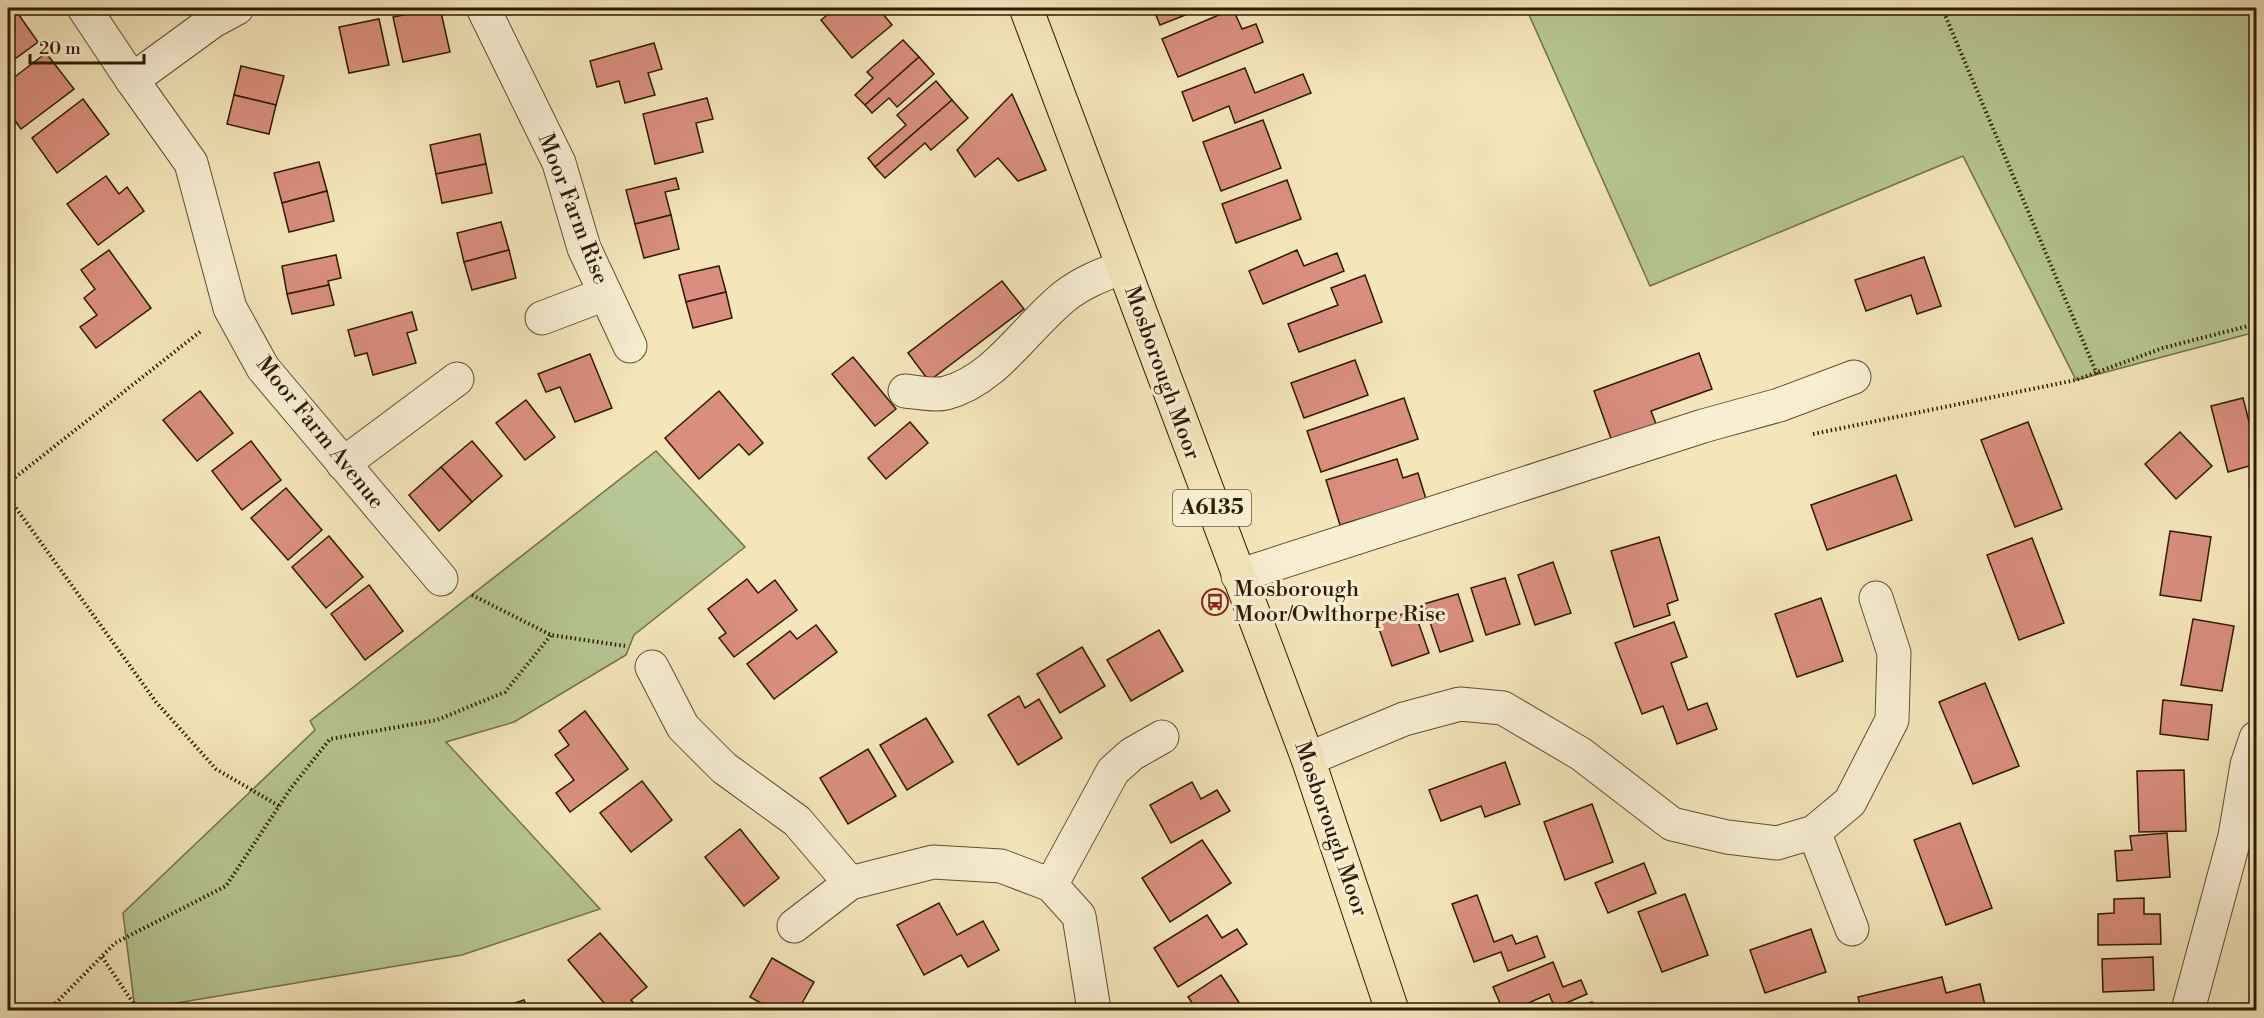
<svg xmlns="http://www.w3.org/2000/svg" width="2264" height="1018" font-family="'Libre Bodoni',serif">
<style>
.green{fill:#b6c694;stroke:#72704b;stroke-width:1.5}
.building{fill:#d98e7f;stroke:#2e1b02;stroke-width:1.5}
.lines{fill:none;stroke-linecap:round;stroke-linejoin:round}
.minor-casing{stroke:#604e30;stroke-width:35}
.major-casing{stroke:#2e1b02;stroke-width:35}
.path{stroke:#2e1b02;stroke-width:4;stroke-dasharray:1.5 3;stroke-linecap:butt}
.minor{stroke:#f8eed3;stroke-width:33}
.major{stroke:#f4e5bb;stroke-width:33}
.labels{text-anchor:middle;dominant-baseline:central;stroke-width:6;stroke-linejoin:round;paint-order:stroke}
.shield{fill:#f8eed3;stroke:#6b5a41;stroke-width:1.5}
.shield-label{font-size:21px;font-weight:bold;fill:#2e1b02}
.street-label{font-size:22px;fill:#2e1b02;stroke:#f8eed3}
.poi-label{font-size:22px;fill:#2e1b02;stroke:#f8eed3;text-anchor:start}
</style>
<rect width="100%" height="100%" fill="#f4e5bb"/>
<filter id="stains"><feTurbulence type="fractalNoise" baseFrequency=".00333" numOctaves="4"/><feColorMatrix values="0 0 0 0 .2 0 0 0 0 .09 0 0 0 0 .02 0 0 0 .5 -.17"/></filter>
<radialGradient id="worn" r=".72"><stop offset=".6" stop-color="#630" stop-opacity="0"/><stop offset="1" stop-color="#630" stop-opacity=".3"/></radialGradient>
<!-- green -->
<g class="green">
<polygon points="1526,8 2256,8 2256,332 2076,380 1963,156 1650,286"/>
<polygon points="656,451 745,547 634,635 626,655 514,722 446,742 600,909 462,955 135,1010 123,913 315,730 310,721"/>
</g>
<!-- building -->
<g class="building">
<polygon points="14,8 38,42 8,64 8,9"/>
<polygon points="440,8 450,52 403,62 393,17"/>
<polygon points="836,8 878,8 892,25 852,58 821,20"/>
<polygon points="1153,8 1203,8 1160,25"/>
<polygon points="1233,9 1242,29 1256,24 1263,42 1178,77 1162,39"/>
<polygon points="379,19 389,65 349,73 339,27"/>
<polygon points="903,40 919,57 865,105 855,95 873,78 867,72"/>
<polygon points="654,43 662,69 648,73 655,95 625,103 619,81 597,87 590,61"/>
<polygon points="46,53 74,89 21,129 8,111 8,82"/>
<polygon points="919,57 934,74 897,107 889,98 872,113 865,105"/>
<polygon points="241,66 284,76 276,105 234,95"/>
<polygon points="1245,68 1255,93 1303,74 1311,93 1235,123 1229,106 1193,121 1182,92"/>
<polygon points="936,81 952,100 875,167 868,158 906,125 897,115"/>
<polygon points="1012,94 1046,170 1018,181 998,158 975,177 957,150"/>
<polygon points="234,95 276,105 269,134 227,124"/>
<polygon points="707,98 713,119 696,123 703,152 655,164 643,114"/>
<polygon points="83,99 109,134 57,173 32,138"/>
<polygon points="952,100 968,118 931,150 925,143 885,178 875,167"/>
<polygon points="1263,120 1281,168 1221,191 1203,142"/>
<polygon points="480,134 486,164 436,174 430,145"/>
<polygon points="319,162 327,191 282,203 274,173"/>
<polygon points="486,164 492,193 442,203 436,174"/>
<polygon points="106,176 119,194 127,187 144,211 98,245 67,204"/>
<polygon points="676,178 679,189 665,192 671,215 635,224 626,190"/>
<polygon points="1287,180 1301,219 1236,243 1222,204"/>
<polygon points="327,191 334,221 289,232 282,203"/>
<polygon points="671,215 679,249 644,258 635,224"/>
<polygon points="501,222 509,250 464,262 457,233"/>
<polygon points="109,250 151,308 96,348 80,327 97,315 84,298 95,289 81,270"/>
<polygon points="509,250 516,278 472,290 464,262"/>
<polygon points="1297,250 1304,266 1337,253 1344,271 1263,304 1249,271"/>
<polygon points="336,255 341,278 328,281 329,285 287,294 282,266"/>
<polygon points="1924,257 1941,306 1917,314 1911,295 1866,311 1855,280"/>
<polygon points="719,266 726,292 686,302 679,275"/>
<polygon points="1365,275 1382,322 1299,352 1288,324 1338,305 1331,288"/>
<polygon points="1002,281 1024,309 929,381 908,353"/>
<polygon points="329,285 334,305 292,314 287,294"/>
<polygon points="726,292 732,318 693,328 686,302"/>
<polygon points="412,312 417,330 407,333 416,363 373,375 367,353 355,356 348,330"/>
<polygon points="1699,353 1712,389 1651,411 1658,429 1613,444 1594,391"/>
<polygon points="590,354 612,408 575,422 560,387 546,392 538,374"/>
<polygon points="853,357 896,409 875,426 832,374"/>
<polygon points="1355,360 1368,395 1304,418 1291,383"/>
<polygon points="200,391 233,433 197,461 163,420"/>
<polygon points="719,391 763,443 749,455 739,444 699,479 665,438"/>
<polygon points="1404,398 1418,439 1321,472 1307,431"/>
<polygon points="2243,398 2256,449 2256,464 2228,472 2211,406"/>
<polygon points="526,400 555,437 525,460 496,423"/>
<polygon points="910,422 928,443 886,479 868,458"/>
<polygon points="2028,422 2062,509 2015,527 1981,440"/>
<polygon points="2180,432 2212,466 2176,499 2145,464"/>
<polygon points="251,441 281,480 242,510 212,471"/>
<polygon points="472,441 502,476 472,502 441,467"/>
<polygon points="1397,459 1403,478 1418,473 1426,499 1340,525 1326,480"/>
<polygon points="441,467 472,502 439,531 409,495"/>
<polygon points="1896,475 1912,520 1827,550 1811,505"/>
<polygon points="286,488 322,530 288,560 251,518"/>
<polygon points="2170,531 2211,537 2201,601 2160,595"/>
<polygon points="329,536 363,577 326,608 292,567"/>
<polygon points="1659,537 1678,600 1667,604 1670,615 1634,627 1611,551"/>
<polygon points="2032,538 2064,623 2019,640 1987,555"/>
<polygon points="1553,562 1571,613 1535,625 1518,575"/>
<polygon points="1505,578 1520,624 1486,635 1471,588"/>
<polygon points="747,579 758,593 775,580 797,610 734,657 719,638 726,633 708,609"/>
<polygon points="369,585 403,631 365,660 331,614"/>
<polygon points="1458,594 1473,641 1440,652 1424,604"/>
<polygon points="1821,598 1843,661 1797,677 1775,614"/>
<polygon points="1414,610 1429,653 1392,666 1377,623"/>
<polygon points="2193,619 2234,626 2222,691 2181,685"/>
<polygon points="1674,622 1687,657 1671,663 1688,710 1707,703 1717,729 1677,744 1663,706 1642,714 1615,643"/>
<polygon points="816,625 837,652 774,699 747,664 790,631 797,639"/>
<polygon points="1159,630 1183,671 1131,701 1107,660"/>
<polygon points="1082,647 1105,686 1060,713 1037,674"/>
<polygon points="1985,683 2019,766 1973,784 1939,702"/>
<polygon points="1019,696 1025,708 1039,699 1062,738 1018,765 988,715"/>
<polygon points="2163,700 2212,705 2208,740 2160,734"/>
<polygon points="585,711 628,769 570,812 556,793 574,780 555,755 569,745 559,731"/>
<polygon points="926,718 953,762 907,790 880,745"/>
<polygon points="868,749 896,796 848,824 820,778"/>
<polygon points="1505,762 1520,804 1485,817 1481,806 1441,821 1429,790"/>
<polygon points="2184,770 2186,831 2139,832 2137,771"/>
<polygon points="642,781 672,820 631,852 600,813"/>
<polygon points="1192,782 1201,799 1217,790 1230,811 1171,843 1150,805"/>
<polygon points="1592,804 1613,862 1565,880 1544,822"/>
<polygon points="1960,823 1992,908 1946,925 1914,840"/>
<polygon points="740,829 779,878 744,906 705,857"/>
<polygon points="2167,833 2170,877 2117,881 2115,851 2132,850 2130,836"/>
<polygon points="1202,840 1231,883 1170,922 1142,878"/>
<polygon points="1644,863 1656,893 1608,913 1595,883"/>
<polygon points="1685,894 1708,955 1662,972 1638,912"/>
<polygon points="1477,895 1494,942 1512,935 1516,944 1537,936 1545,957 1508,971 1501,952 1474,962 1452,904"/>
<polygon points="2144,898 2144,914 2160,914 2161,944 2098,945 2098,914 2114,913 2114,899"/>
<polygon points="939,903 957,935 983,921 999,950 968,967 961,955 924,975 897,925"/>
<polygon points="1207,915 1222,938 1237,929 1247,944 1178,987 1154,948"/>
<polygon points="1811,929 1826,972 1765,993 1750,950"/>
<polygon points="600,933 647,987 631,1000 640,1010 595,1010 604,1003 568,960"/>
<polygon points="2153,957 2154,990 2103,992 2102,959"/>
<polygon points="772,958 814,982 798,1010 773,1010 750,997"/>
<polygon points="1553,962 1563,987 1581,980 1587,994 1555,1008 1549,994 1512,1010 1503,1010 1493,987"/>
<polygon points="1221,975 1244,1010 1197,1010 1188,997"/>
<polygon points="1942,977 1946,993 1980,984 1986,1010 1861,1010 1858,997"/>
<polygon points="524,1000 528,1010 494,1010"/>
<polygon points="1592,1002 1596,1010 1571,1010"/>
</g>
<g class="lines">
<defs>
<g id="minor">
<polyline points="84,8 132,80 213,21 237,8"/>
<polyline points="483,8 559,163 584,248 630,346"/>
<polyline points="132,80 191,163 230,308 263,368 441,579"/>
<polyline points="542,318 605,294"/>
<path d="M905,391C917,392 934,396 946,393C996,380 1026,327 1065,296C1083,282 1102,275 1123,267"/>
<polyline points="343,464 457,379"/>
<polyline points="1238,576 1703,426 1779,405 1854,377"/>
<polyline points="652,667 683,727 724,768 797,821 850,883"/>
<polyline points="1308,759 1404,719 1460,704 1503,708 1581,754 1672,824 1727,837 1777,843 1814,832 1850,802 1892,720 1894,653 1876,598"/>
<polyline points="1814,832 1852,929"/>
<polyline points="1051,885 1113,771 1132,754 1162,737"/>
<polyline points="794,926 850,883 933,862 1001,866 1051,885 1079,916 1094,1010"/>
<polyline points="2188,1010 2235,836 2247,765 2256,738"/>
</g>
<polyline id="major" points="1026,8 1308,759 1392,1010"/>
</defs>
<!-- minor casing -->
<use href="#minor" class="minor-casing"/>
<!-- major casing -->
<use href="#major" class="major-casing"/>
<!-- path -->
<g class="path">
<polyline points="1942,8 2097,374"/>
<polyline points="1813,434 2076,380 2163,348 2256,324"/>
<polyline points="8,483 201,331"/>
<polyline points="8,497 156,702 216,769 279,806"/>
<polyline points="472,595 551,635 625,646"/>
<polyline points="102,957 138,1010"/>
<polyline points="49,1010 115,943 226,886 291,788 330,739 437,720 505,692 551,635"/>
</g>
<!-- minor -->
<use href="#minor" class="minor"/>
<!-- major -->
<use href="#major" class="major"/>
</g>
<!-- icons -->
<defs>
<symbol id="bus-ring" viewBox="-11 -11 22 22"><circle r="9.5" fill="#f8eed3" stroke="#8f2418" stroke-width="1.5"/><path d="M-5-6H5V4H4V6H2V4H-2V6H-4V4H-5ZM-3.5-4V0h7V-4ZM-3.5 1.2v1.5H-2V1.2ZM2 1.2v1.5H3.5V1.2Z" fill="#8f2418"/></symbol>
</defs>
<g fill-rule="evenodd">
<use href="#bus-ring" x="1200" y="587" width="30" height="30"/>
</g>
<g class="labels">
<!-- shield labels -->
<rect class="shield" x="1173" y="490" width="78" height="36" rx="4.5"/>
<g class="shield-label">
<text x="1212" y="508">A6135</text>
</g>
<!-- street labels -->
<g class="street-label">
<text transform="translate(573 209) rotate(69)">Moor Farm Rise</text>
<text transform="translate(1162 373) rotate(70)">Mosborough Moor</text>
<text transform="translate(320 433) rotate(51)">Moor Farm Avenue</text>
<text transform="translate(1331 829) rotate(71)">Mosborough Moor</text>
</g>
<!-- poi labels -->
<g class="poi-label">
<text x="1234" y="589">Mosborough<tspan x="1234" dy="25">Moor/Owlthorpe Rise</tspan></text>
</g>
</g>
<!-- margin -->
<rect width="2264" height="1018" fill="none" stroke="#f4e5bb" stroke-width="30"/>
<rect x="9" y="9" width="2246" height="1000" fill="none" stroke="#2e1b02" stroke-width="3"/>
<rect x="15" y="15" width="2234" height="988" fill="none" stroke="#2e1b02" stroke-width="1.5"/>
<!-- scale -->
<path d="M30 54v9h114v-9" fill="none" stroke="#2e1b02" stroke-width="3"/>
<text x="39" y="54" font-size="18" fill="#2e1b02" stroke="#f8eed3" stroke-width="4.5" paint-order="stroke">20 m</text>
<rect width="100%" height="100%" filter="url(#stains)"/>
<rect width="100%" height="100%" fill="url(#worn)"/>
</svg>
